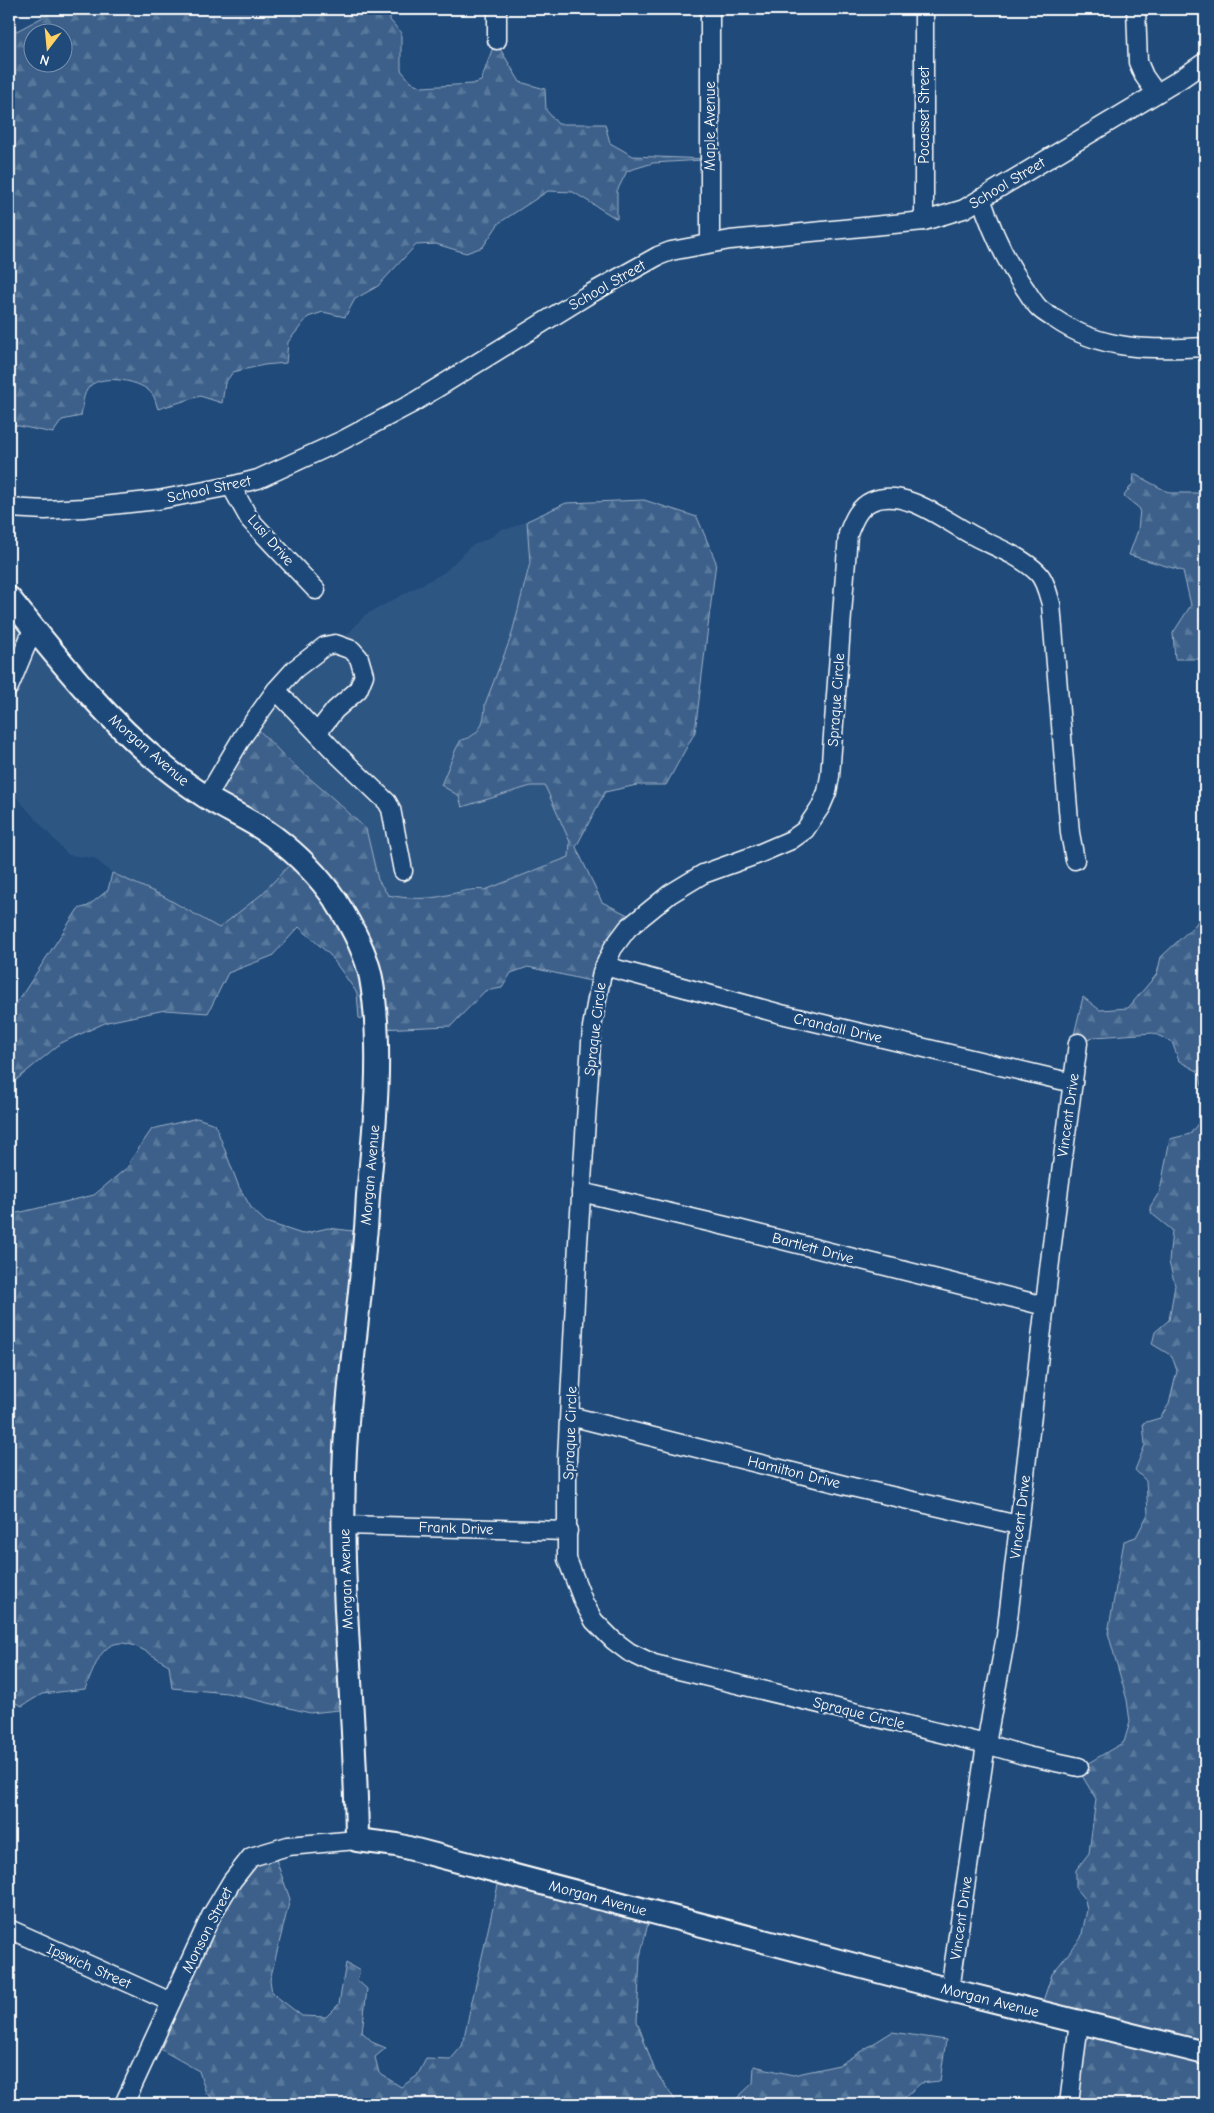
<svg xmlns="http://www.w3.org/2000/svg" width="1214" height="2113" font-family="'Comic Neue',sans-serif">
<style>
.built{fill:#2e5683}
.forest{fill:url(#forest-firs);stroke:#9eb0c5;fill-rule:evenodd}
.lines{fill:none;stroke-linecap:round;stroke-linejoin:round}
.minor-casing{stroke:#fff;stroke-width:21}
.tertiary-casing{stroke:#fff;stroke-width:26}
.minor{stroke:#1f4a7a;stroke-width:18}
.tertiary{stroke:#1f4a7a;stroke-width:22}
.labels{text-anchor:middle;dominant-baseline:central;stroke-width:5;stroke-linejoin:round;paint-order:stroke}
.street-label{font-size:15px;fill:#fff;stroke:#1f4a7a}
</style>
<defs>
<pattern id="forest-firs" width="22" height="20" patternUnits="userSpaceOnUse" patternTransform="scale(1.25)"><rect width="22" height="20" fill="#3c618b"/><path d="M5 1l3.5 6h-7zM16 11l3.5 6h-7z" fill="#59799c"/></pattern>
</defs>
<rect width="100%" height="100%" fill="#1f4a7a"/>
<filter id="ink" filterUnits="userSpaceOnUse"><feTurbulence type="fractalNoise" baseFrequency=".02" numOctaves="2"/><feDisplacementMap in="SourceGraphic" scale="10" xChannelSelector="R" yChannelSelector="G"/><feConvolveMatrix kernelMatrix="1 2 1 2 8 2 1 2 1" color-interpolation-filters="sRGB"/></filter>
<g filter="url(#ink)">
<!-- built -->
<g class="built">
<polygon points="527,521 530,563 511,637 485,704 485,716 481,728 469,738 461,740 456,749 441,785 459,796 462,806 531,786 545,786 570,842 569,857 485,890 472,888 445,896 412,900 388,895 378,880 366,829 336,801 287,759 254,725 281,685 339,644 365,615 445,572 471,546 493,536 501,529 508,529"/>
<polygon points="31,636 79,687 293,861 262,894 219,928 161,895 112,873 94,858 68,855 9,789 9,684"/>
</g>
<!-- forest -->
<g class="forest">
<path d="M58,9H390V20L401,33V70L411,82L422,87L472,84L481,81L494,44L496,42L520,82L545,89L546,110L558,124H605L610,143L633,156L706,159L703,160L653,163L627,171L617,191V219L573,192L548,191L499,223L483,247L466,253L436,244L416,245L378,286L355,299L345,317L323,312L308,317L288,342L286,363L264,365L233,372L225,383L222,403L200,396L158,409C156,404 155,397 152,394C142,380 102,374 90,386C82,394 83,406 81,416L62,420L53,433L9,424V35ZM32,32H62V62H32Z"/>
<polygon points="1134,474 1170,493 1205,493 1205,662 1201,659 1175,659 1173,633 1191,605 1183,571 1129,555 1138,530 1140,509 1124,496 1133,483"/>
<path d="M644,500L697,517L716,562L695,732L666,785H637L605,792L576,847L602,902L636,919L599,983L528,967L511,973L502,988L485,991L451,1026L378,1029L370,1021L359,1018L357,993L330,955L299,927L272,956L228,973L208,1013L165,1010L107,1022L61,1043L9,1086V1015L78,909L88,906L108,890L112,873L161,895L219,928L262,894L293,861L213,803L254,725L287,759L336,801L366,829L378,880L388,895C408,899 427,900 447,895C461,892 471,888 485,890L569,857L570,842L545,786H531L462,807L459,796L441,785L456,749L461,740C480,736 485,722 485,704L511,637L530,563L527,521L566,503Z"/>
<polygon points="9,601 27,621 9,684"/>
<polygon points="1205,907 1205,2104 1069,2104 1078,2027 1040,2010 1052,1974 1081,1938 1087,1910 1085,1900 1076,1889 1076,1870 1089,1853 1096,1799 1078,1769 1124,1742 1130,1722 1127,1700 1108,1633 1124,1541 1136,1537 1148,1514 1146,1481 1135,1470 1145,1445 1143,1423 1160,1418 1169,1404 1177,1371 1172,1356 1152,1344 1155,1332 1169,1320 1175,1285 1169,1262 1172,1230 1152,1214 1150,1207 1160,1191 1170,1139 1190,1134 1203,1117 1205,1099 1199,1072 1179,1061 1172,1042 1153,1033 1095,1037 1077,1045 1074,1035 1083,997 1100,1010 1128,1008 1157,974 1161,957 1196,924"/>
<path d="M197,1118L215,1124L239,1187L252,1209L266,1222L302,1234L328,1228L362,1232L341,1476L349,1709L310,1713L227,1693L172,1688L169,1665C151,1656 123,1631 105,1650C97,1657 90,1679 85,1689L42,1694L22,1706L9,1700V1215L94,1195L129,1166L130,1161L152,1129Z"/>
<polygon points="274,1854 290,1899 270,1980 272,1993 302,2016 326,2017 339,2004 346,1963 360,1971 357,1980 367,1989 362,2032 374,2043 386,2048 375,2057 379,2073 401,2087 417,2076 426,2059 450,2060 462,2046 500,1876 650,1915 640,1957 637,2021 655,2071 678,2104 220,2104 206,2093 199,2071 151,2044 239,1872"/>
<polygon points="892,2032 946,2040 940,2081 921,2083 905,2097 903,2104 724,2104 736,2099 753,2083 754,2066 793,2075 839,2065"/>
</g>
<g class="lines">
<defs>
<g id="minor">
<polyline points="924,9 924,221"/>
<polyline points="1136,9 1138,62 1144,76 1156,93"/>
<polyline points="497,40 497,9"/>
<path d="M981,198C992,231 1005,261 1026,290C1030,296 1034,303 1039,308C1044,313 1050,316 1055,319C1101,351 1151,350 1205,347"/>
<polyline points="710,243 710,9"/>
<polyline points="231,486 250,520 316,590"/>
<polyline points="9,508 45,510 83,508 158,500 231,486 258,479 343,440 411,404 586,296 658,256 671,251 730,240 924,221 964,209 1179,80 1205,62"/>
<polyline points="9,687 33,629"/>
<polyline points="276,690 336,753 387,802 391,809 403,871"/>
<polyline points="207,797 243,736 276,690 295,669 325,646 335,644 352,650 359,658 364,675 358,690 335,710 317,733"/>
<path d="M1075,860L1070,833L1051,604C1048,594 1045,580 1038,573C1021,556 995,547 974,536C946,522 906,487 872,501C858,507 853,521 848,534L830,776L827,792L821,806L805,830L791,840L756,855L703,874L670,894L628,928L613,948L602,972L592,1027L578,1243L567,1459V1559L584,1603L594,1621L613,1640L629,1652L654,1664L986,1744L1027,1756L1079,1767"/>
<polyline points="605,966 781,1014 1073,1083"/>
<polyline points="581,1192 730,1227 1045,1306"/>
<polyline points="570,1416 852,1487 1018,1525"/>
<polyline points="344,1525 568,1531"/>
<polyline points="9,1929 171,2002"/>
<polyline points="950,1990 986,1744 1006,1636 1055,1219 1078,1043"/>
<polyline points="124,2104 211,1916 232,1881 251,1857 288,1846 357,1840"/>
<polyline points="1069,2104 1079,2022"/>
</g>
<path id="tertiary" d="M9,598C58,658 101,714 161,764C175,776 191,787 206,797C228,811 252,820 273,836C297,854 319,876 336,901C350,923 366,952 371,978C383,1045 375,1127 368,1195C367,1209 367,1223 365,1237C359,1317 346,1395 344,1475C340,1597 356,1719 357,1840L397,1845L950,1990L1205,2053"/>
</defs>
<!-- minor casing -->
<use href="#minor" class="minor-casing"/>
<!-- tertiary casing -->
<use href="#tertiary" class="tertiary-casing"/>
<!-- minor -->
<use href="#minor" class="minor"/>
<!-- tertiary -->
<use href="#tertiary" class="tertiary"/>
</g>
</g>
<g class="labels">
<!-- street labels -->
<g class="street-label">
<text transform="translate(924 115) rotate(-90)">Pocasset Street</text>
<text transform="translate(710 126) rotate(-90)">Maple Avenue</text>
<text transform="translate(1007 183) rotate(-31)">School Street</text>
<text transform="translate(607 285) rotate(-30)">School Street</text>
<text transform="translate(209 489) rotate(-12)">School Street</text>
<text transform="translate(271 540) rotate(49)">Lusi Drive</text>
<text transform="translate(836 700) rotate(-86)">Spraque Circle</text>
<text transform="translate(149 750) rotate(41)">Morgan Avenue</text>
<text transform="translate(838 1028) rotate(13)">Crandall Drive</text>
<text transform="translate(595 1029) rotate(-83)">Spraque Circle</text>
<text transform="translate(1068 1115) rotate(-82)">Vincent Drive</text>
<text transform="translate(370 1175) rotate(-85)">Morgan Avenue</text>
<text transform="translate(813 1248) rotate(15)">Bartlett Drive</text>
<text transform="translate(570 1433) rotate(-88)">Spraque Circle</text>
<text transform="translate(794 1472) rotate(14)">Hamilton Drive</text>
<text transform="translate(1020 1517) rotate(-83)">Vincent Drive</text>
<text transform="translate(456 1528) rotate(2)">Frank Drive</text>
<text transform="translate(346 1579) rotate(-92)">Morgan Avenue</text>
<text transform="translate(859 1713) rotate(14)">Spraque Circle</text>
<text transform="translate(598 1898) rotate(15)">Morgan Avenue</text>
<text transform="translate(961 1918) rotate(-82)">Vincent Drive</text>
<text transform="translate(207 1930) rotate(-63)">Monson Street</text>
<text transform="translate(89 1966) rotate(24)">Ipswich Street</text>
<text transform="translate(990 2000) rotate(14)">Morgan Avenue</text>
</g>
</g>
<!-- margin -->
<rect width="1214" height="2113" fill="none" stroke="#1f4a7a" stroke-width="30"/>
<rect x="15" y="15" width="1184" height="2083" fill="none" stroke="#fff" stroke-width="2" filter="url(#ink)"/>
<!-- north arrow -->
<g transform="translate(48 48) rotate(196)"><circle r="24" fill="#1f4a7a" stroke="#7992af"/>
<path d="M0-4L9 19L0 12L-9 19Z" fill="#ffd166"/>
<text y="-8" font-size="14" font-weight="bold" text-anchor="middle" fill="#ffffff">N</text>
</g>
</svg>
